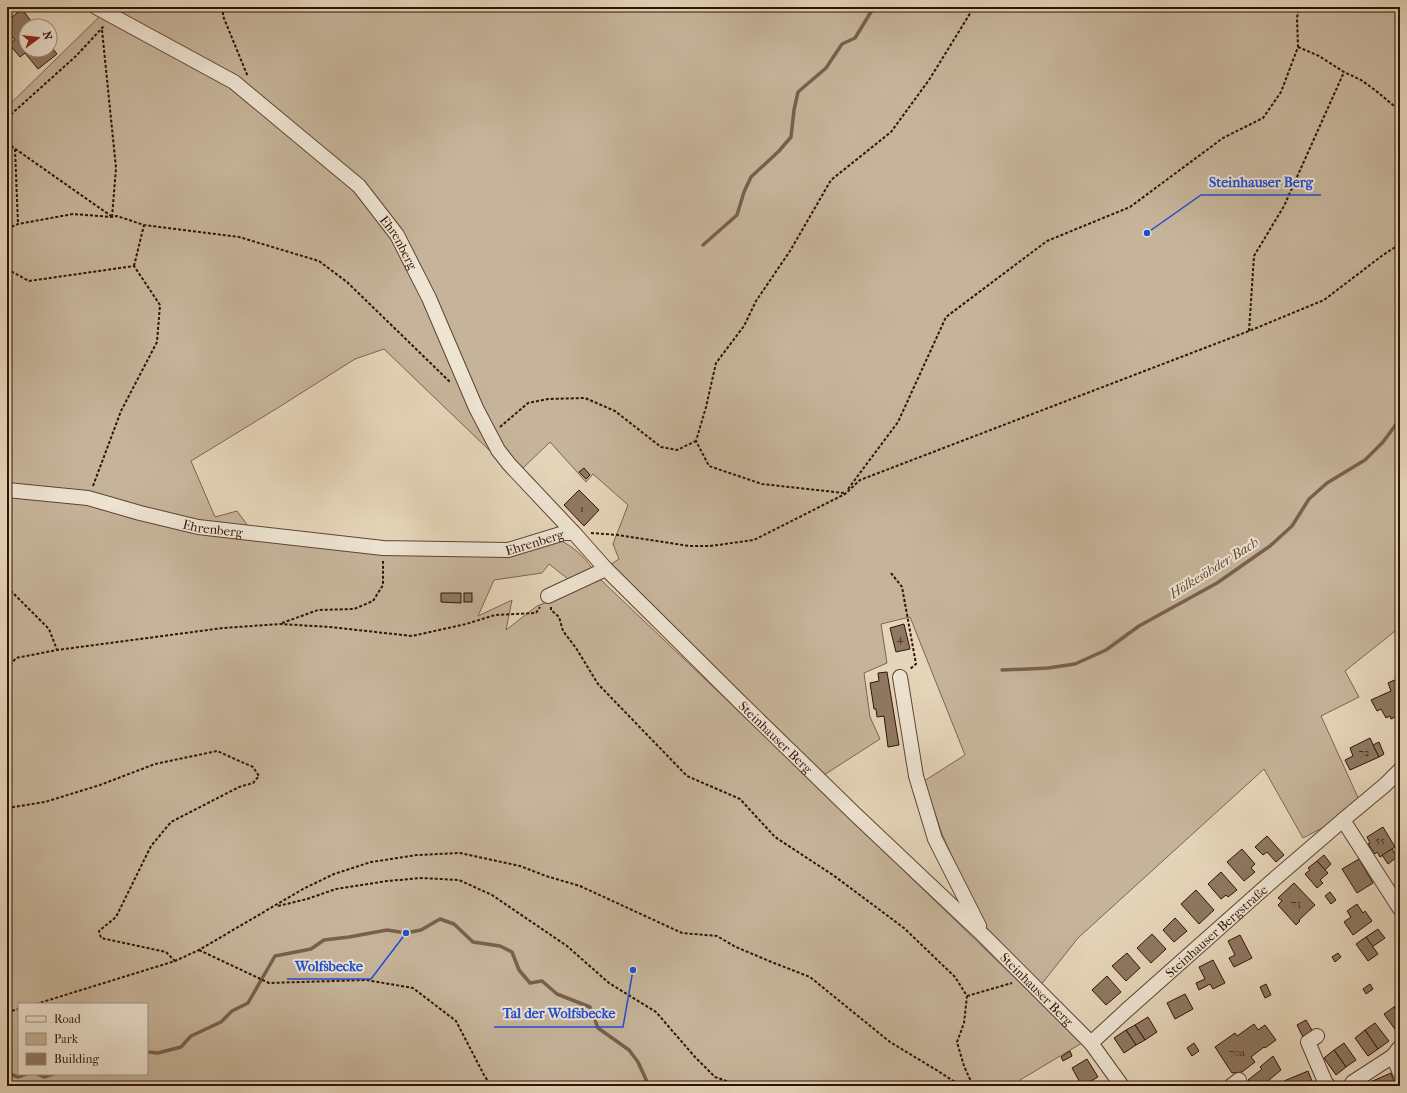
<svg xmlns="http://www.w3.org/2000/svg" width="1407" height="1093" font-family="'IM FELL French Canon',serif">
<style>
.green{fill:#c6b49a;stroke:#7c6450;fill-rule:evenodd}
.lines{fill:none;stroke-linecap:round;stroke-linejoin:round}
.stream{stroke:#78604c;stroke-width:3.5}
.building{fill:#8f7863;stroke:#311305}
.minor-casing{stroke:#5e4432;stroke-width:16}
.path{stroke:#311305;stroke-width:2;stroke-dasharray:3 2;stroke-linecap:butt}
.minor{stroke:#eee4d2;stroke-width:14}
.labels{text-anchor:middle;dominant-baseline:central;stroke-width:4;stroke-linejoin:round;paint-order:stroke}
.number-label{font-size:11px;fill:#482c1c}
.street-label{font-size:13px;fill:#311305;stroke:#eee4d2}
.water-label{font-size:14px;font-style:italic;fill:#614635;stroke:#eee4d2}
.leader{fill:none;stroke:#1d4ed8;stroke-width:1.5}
.callout-dot{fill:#1d4ed8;stroke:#eee4d2;stroke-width:1.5}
.callout-label{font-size:14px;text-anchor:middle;font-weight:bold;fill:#1d4ed8;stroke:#eee4d2;stroke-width:4;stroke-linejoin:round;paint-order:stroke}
</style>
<rect width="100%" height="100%" fill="#e5d5b9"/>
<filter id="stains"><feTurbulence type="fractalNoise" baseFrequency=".005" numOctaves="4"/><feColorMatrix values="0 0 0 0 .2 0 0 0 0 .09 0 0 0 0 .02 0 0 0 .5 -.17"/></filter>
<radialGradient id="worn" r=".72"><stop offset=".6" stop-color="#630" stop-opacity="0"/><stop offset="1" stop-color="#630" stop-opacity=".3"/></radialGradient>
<!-- green -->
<path class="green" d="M82,7H1400V627L1345,671L1359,697L1321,716L1360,802L1341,818L1303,838L1264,769L1078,938L1040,986L985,930L942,834L924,781L965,755L910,617L881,624L887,663L864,673L870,717L880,739L824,775L608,566L619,559L613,544L628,505L593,474L586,482L550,442L520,471L513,473L384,349L355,359L276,409L191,461L215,517L237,511L251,530L436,549L559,540C573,546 583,556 592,568L568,579L549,564L542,573L494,580L478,616L512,600L506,630L537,606L574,591L596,577L601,580L771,742L1082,1043L1020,1080L1025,1086H7V107L99,17ZM19,1004H147V1074H19Z"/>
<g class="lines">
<!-- stream -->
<g class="stream">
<polyline points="703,245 737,215 744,192 751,177 779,151 791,137 794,110 798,92 826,68 842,44 855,38 874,7"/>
<polyline points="1002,670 1048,668 1075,664 1106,650 1139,626 1217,583 1270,546 1292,526 1309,499 1327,483 1365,460 1383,442 1400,419"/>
<polyline points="147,1052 158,1053 181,1047 191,1036 221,1022 232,1011 248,1003 275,956 311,949 324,940 349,937 387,930 406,933 421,930 440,919 454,924 473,942 500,946 512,952 519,970 530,983 542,981 557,994 590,1007 598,1028 629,1050 638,1062 649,1086"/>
<polyline points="7,1073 18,1077 26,1074"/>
<polyline points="37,1074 44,1077 53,1074"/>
</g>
</g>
<!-- building -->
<g class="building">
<polygon points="22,9 34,25 26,26 26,50 50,50 50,45 57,54 38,69 25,53 20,57 9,44 15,40 7,31 7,21"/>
<polygon points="584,468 590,475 586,479 579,472"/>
<polygon points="579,490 599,510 584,526 564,505"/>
<polygon points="441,593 461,593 461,603 441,602"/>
<rect x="464" y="593" width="8" height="9"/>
<polygon points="904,624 910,649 896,652 890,628"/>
<polygon points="887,672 899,745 888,747 884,716 877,717 876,709 874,709 870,683 879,681 878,673"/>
<polygon points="1399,678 1400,686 1395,688 1400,698 1400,713 1399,714 1399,715 1391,719 1390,716 1386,718 1381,709 1377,711 1371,700 1391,691 1388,683"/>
<polygon points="1370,738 1379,757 1350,770 1345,760 1353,756 1350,748"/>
<polygon points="1379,742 1384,754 1379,757 1373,745"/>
<polygon points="1383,827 1395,847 1380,857 1377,852 1375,854 1368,844 1370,843 1367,837"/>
<polygon points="1267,836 1284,855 1276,862 1267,852 1263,855 1255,847"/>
<polygon points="1242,849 1255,864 1251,868 1255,872 1244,881 1227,862"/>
<polygon points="1392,849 1397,857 1388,864 1382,855"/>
<polygon points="1324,855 1331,864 1325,870 1317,861"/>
<polygon points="1359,859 1373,883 1357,893 1342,869"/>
<polygon points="1317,861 1328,873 1320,880 1323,883 1317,888 1305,874 1310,870 1308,868"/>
<polygon points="1221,872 1237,890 1228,897 1226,895 1221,899 1208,884"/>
<polygon points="1294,883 1315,905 1299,920 1300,921 1296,925 1278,905 1282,901 1278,898"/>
<polygon points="1196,890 1214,910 1199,924 1181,904"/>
<polygon points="1330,892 1336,900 1331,904 1325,896"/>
<polygon points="1357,904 1363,913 1365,911 1372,921 1353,935 1344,922 1351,917 1347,911"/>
<polygon points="1175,918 1187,931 1174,942 1163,930"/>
<polygon points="1378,929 1385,938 1372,947 1366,937"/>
<polygon points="1152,934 1166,949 1151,963 1137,948"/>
<polygon points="1240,935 1252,958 1234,967 1229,958 1235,955 1228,941"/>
<polygon points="1366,937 1378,954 1368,961 1356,944"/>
<polygon points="1127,953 1140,968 1126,981 1112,966"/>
<polygon points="1338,953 1341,957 1335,962 1332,957"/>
<polygon points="1213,960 1225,983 1213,989 1210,984 1199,990 1196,983 1205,979 1199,967"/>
<polygon points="1107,976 1121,992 1106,1005 1092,990"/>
<polygon points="1266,984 1271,995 1265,998 1260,987"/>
<polygon points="1370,984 1373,989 1366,994 1363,989"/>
<polygon points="1185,994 1193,1009 1175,1019 1167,1003"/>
<polygon points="1400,1003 1400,1015 1394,1007"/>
<polygon points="1394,1007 1400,1015 1400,1030 1397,1032 1384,1014"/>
<polygon points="1148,1017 1157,1032 1145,1040 1135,1025"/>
<polygon points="1306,1020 1313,1032 1303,1037 1297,1025"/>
<polygon points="1375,1023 1389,1041 1378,1049 1365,1030"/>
<polygon points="1254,1024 1258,1030 1265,1025 1276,1040 1265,1048 1264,1047 1251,1057 1255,1062 1242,1072 1232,1073 1215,1047 1235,1033 1237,1036"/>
<polygon points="1135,1025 1145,1040 1136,1045 1126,1030"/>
<polygon points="1126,1030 1136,1045 1124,1053 1114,1038"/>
<polygon points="1365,1030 1378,1049 1368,1056 1355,1038"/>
<polygon points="1194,1043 1199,1051 1192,1056 1187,1048"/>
<polygon points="1344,1043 1356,1060 1346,1067 1334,1050"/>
<polygon points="1334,1050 1346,1067 1336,1075 1324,1058"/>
<polygon points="1070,1051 1072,1056 1063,1061 1061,1057"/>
<polygon points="1273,1056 1281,1070 1262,1086 1253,1086 1248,1080 1262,1069 1260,1067"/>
<polygon points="1087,1059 1098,1077 1082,1086 1072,1068"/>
<polygon points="1308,1071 1314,1086 1301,1086 1300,1085 1297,1086 1286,1086 1284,1081"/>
<polygon points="1391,1073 1395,1084 1391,1086 1370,1086 1368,1083"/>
</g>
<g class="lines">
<defs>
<g id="minor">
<path id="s1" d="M96,7L234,82L359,186L397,235L429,298L476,408L498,450L509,464L574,533L606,569L740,702L856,815L984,936L1091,1043L1122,1086"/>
<path id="s2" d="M7,490L88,498L140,513L198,527L383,548L508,550L564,533H574"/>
<polyline points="548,596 606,569"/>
<polyline points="900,677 916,776 935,839 979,926"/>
<polyline points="1343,820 1400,909"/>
<polyline points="1317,1036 1308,1042 1326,1084 1329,1086"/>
<path id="s3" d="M1091,1043L1128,1009L1271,882L1343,820L1385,785L1400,770"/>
<polyline points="1393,1056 1400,1073"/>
<polyline points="1231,1086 1239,1080"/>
<polyline points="1350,1086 1353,1082 1393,1056 1400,1047"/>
</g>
</defs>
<!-- minor casing -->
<use href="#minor" class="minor-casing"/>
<!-- path -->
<g class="path">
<polyline points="223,7 223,16 248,77"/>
<polyline points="102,30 116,168 112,217"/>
<polyline points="1298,47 1319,56 1344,72 1361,80 1375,90 1400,111"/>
<polyline points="7,118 76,56 104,26"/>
<polyline points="7,143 111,216"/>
<polyline points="15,149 18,224"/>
<polyline points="7,229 18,224 73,214 112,217 117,216 144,225 239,237 319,261 347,282 450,382"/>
<polyline points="134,266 144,225"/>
<polyline points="7,269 29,281 134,266 160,305 157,342 121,411 93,486"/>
<polyline points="1249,331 1254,256 1284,206 1344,72"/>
<polyline points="500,427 528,403 548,399 585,398 615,411 661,447 677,450 696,441"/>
<polyline points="848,489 898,422 946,317 1047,241 1130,207 1223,138 1263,118 1281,92 1298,47 1297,18 1299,7"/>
<polyline points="844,493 762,484 709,466 696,441 706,407 716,363 744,326 756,301 790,251 831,180 891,132 929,80 974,7"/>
<polyline points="591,533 618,535 689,546 710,546 754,540 845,494 860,480 1249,331 1324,300 1383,255 1400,244"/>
<polyline points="891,573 902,587 916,664 910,669"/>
<polyline points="7,587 49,629 57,650"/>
<polyline points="551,607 551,610 559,617 563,631 576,648 598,684 687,776 740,799 775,837 833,875 904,928 955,977 967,996 964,1023 957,1042 964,1066 973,1086"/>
<polyline points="282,623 318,610 354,609 373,601 383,585 383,561"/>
<polyline points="7,669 16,658 57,650 223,628 280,624 330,627 412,636 466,624 495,615 536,613 540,607"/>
<polyline points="7,808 45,802 100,785 155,764 217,751 253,767 259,776 253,783 239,787 171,822 151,846 116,917 99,931 101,938 166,952 175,961"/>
<polyline points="278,906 307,899 336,889 387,881 422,878 459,880 492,895 567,946 609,983 656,1012 695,1057 715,1077 741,1086"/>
<polyline points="199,950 269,983 366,980 413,988 456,1021 484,1075 491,1086"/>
<polyline points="967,996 1012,983"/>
<polyline points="36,1004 175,961 199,950 303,889 334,874 371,862 417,855 460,853 520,866 546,876 580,886 682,933 717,936 736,947 769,961 810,977 890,1042 938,1071 961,1086"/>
<polyline points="7,1012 19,1009"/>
</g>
<!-- minor -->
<use href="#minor" class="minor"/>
</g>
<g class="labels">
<!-- number labels -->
<g class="number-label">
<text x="582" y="508">1</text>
<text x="900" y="638">4</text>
<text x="1364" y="752">72</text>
<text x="1380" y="840">55</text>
<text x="1296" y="903">73</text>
<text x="1237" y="1052">70a</text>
</g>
<!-- street labels -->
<g class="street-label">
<text stroke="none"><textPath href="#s1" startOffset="389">Ehrenberg</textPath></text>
<text stroke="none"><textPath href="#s2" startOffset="210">Ehrenberg</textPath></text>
<text stroke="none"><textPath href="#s2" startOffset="534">Ehrenberg</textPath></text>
<text stroke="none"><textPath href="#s1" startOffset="1019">Steinhauser Berg</textPath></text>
<text stroke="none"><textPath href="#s3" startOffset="168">Steinhauser Bergstraße</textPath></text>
<text stroke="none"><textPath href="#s1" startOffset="1382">Steinhauser Berg</textPath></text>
</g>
<!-- water labels -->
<g class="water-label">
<text transform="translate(1214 568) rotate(-32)">Hölkesöhder Bach</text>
</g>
</g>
<!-- callouts -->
<path class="leader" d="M1147 233L1201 195H1321M406 933L371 979H287M633 970L623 1027H494"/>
<g class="callout-dot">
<circle cx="1147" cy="233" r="4"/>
<circle cx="406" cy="933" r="4"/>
<circle cx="633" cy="970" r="4"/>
</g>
<g class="callout-label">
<text x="1261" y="187">Steinhauser Berg</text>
<text x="329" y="971">Wolfsbecke</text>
<text x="559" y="1018">Tal der Wolfsbecke</text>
</g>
<!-- margin -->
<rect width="1407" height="1093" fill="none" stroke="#e5d5b9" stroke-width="24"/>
<rect x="8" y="8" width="1391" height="1077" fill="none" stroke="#311305" stroke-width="2"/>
<rect x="12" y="12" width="1383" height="1069" fill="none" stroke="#311305"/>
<!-- legend -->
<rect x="18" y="1003" width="130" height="72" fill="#eee4d2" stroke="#a29080"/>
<rect x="26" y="1016" width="20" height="6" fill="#eee4d2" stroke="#a29080"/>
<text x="54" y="1023" font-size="12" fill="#311305">Road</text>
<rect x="26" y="1033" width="20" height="12" fill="#c6b49a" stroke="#a29080"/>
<text x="54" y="1043" font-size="12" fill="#311305">Park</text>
<rect x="26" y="1053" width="20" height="12" fill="#8f7863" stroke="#a29080"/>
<text x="54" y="1063" font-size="12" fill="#311305">Building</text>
<!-- north arrow -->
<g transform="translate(38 38) rotate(75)"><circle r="19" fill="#eee4d2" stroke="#a29080"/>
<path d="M0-3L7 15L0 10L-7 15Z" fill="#8f2418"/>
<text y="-6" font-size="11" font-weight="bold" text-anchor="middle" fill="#311305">N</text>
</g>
<rect width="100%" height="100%" filter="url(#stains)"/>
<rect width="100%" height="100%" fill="url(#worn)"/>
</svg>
